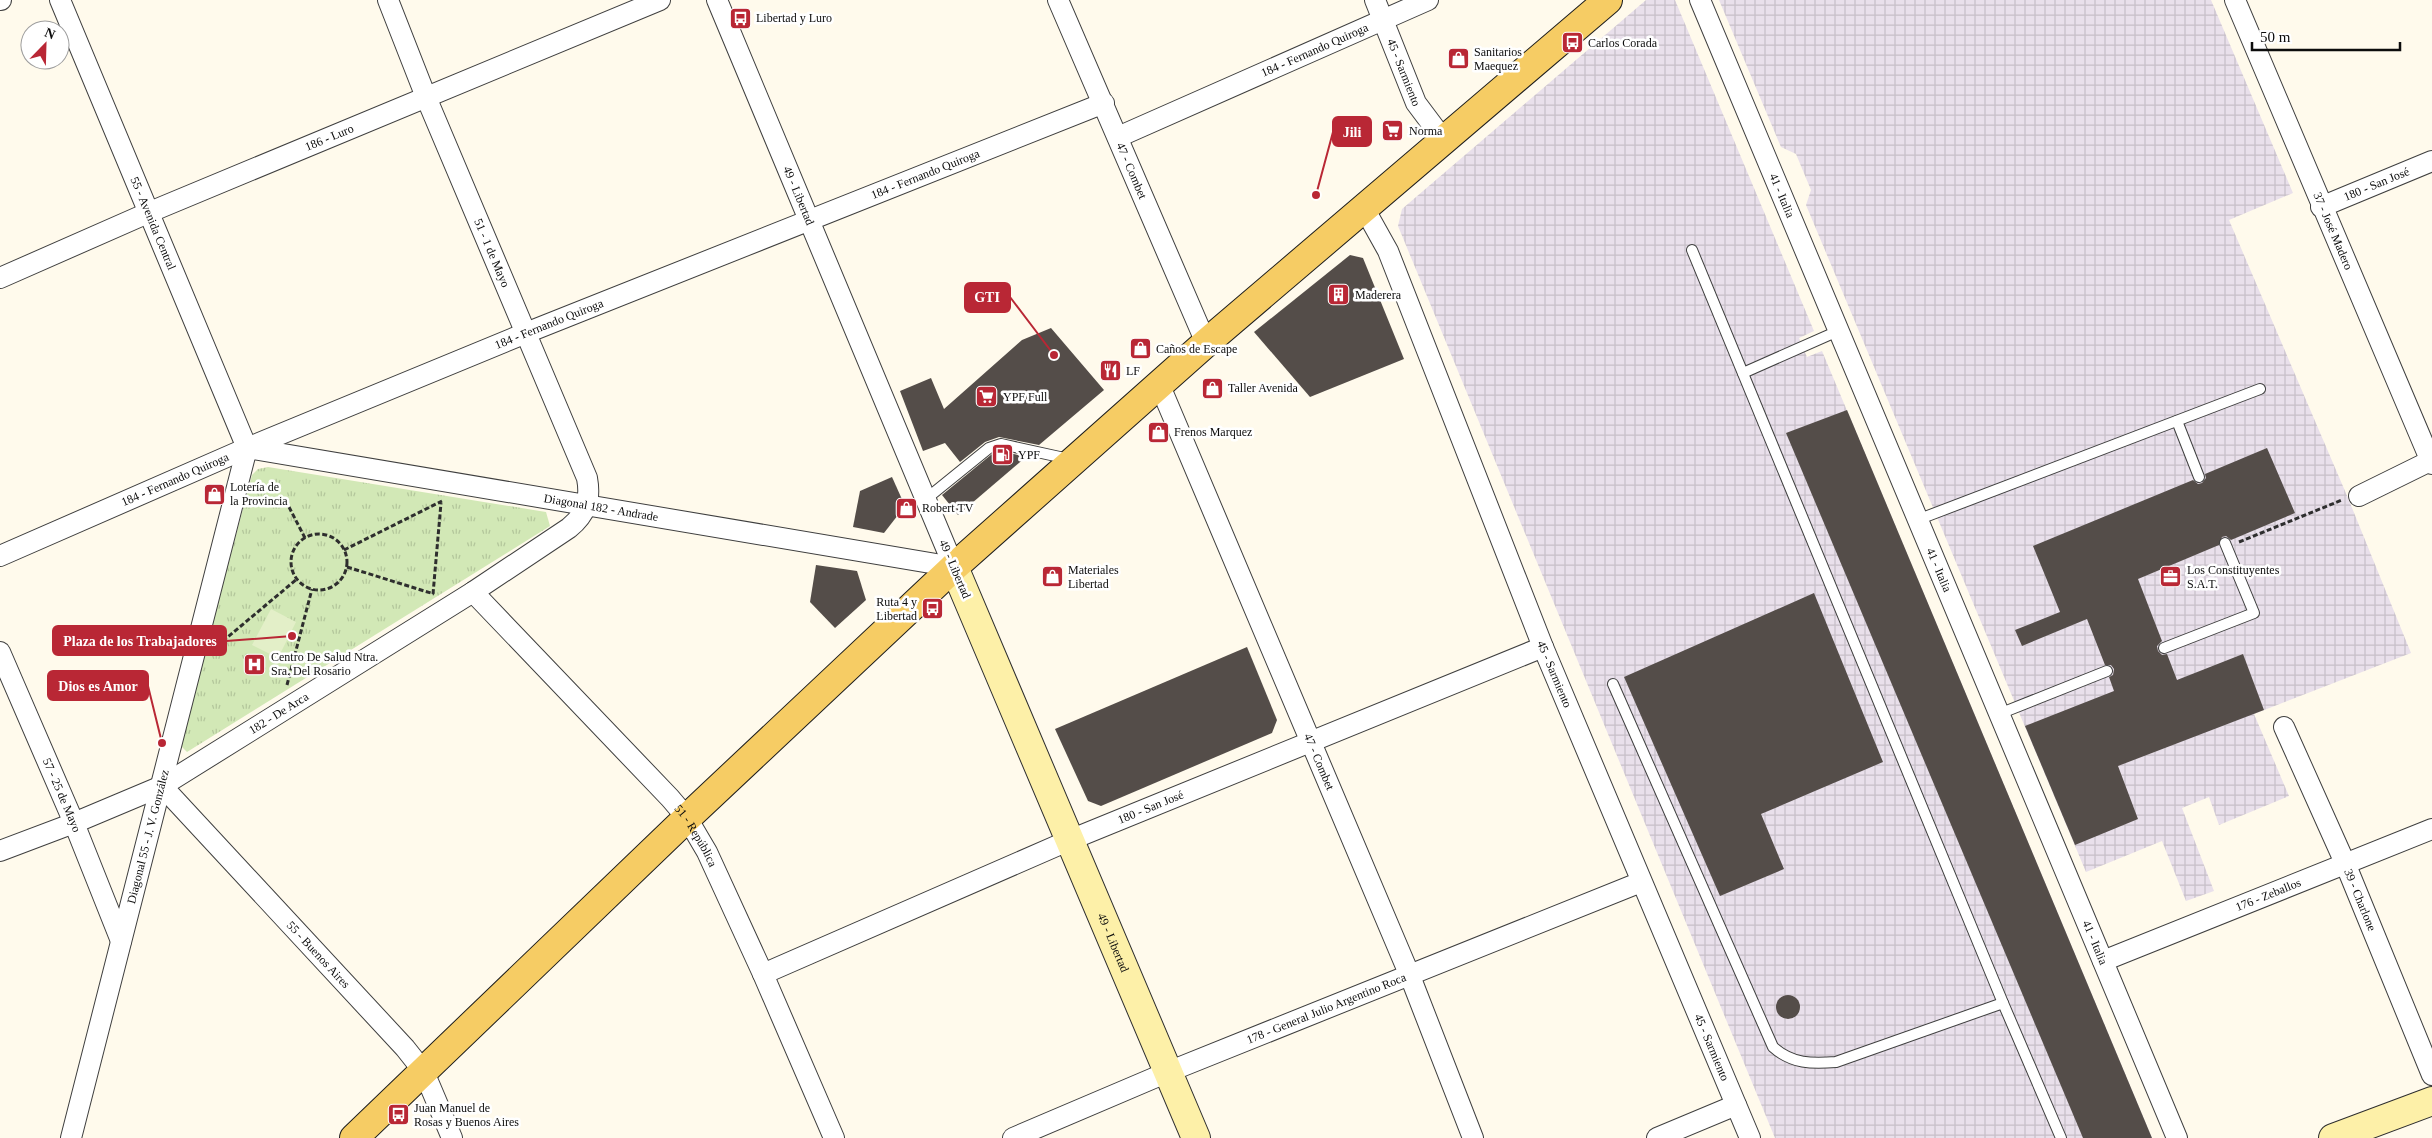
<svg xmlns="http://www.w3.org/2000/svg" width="2432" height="1138" font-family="Georgia,serif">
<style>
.industrial{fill:url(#industrial-grid)}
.park{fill:url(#park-tufts)}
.pitch{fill:#e3efc8}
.building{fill:#544d49}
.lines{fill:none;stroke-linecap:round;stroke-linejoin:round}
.lane-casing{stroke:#3f3f3f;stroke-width:12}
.street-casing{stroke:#3f3f3f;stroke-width:22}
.secondary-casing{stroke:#2e2e2e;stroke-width:30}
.primary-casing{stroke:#1d1d1d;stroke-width:30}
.path{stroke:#2e2e2e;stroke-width:3;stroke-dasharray:5 2.5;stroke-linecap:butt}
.lane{stroke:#fff;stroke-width:10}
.street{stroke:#fff;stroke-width:20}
.secondary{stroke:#fdf0a8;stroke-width:28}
.primary{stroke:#f6cc64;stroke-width:28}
.labels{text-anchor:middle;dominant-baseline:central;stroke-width:5;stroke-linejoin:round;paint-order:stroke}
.poi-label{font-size:12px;fill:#0c0c0c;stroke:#fff;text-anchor:start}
.street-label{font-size:12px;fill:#0c0c0c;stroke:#fff}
.leader{fill:none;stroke:#b92735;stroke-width:2}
.callout-dot{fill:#b92735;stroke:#fff;stroke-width:2}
.callout{fill:#b92735;stroke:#b92735;stroke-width:2}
.callout-label{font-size:14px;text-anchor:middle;font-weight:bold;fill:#fff}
</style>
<defs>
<pattern id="industrial-grid" width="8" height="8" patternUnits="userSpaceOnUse" patternTransform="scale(1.25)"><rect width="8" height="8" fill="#e9e0eb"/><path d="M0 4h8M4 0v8" fill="none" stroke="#c7bfc8"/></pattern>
<pattern id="park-tufts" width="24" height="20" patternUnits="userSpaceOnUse" patternTransform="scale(1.25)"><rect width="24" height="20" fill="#d2e8b6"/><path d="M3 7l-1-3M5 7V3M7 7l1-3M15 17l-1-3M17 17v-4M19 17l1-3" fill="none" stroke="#b3c69b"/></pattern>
</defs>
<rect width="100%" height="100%" fill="#fffaec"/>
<!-- industrial -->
<g class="industrial">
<polygon points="1646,0 1675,0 1814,331 1799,338 1807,357 1822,351 2152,1138 1775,1138 1398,226 1402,209"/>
<polygon points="1719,0 2211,0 2293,193 2229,220 2348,498 2411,653 2254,714 2289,796 2219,825 2209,797 2182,808 2214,891 2186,901 2162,841 2086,872 1806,205 1811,190 1796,154 1781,147"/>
</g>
<!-- park -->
<polygon class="park" points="268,467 546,512 550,526 187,752 180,745 252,475 258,469"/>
<!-- pitch -->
<polygon class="pitch" points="271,609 296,622 278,658 252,645"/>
<!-- building -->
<g class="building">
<polygon points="1350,255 1363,258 1404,359 1310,397 1254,332"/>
<polygon points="1051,328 1104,390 1039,445 999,437 985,442 960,462 945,443 923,451 900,391 931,378 944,409 1022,340"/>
<polygon points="1847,410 2152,1138 2083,1138 1786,433"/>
<polygon points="2267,448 2295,513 2231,540 2226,536 2222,537 2219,545 2138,579 2162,641 2157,646 2158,651 2162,655 2167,654 2177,680 2243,654 2264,710 2118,766 2138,819 2075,845 2025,726 2114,691 2109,677 2113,675 2114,669 2111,665 2105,665 2087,619 2022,646 2015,630 2060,612 2033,546 2193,480 2198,484 2202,483 2206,478 2205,474"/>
<polygon points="1001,451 1026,457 958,515 942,495 992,454"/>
<polygon points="892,477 905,506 884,533 853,527 860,491"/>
<polygon points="816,565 857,571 866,600 835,628 810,602"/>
<polygon points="1814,593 1883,762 1761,814 1784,869 1720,896 1624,677"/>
<polygon points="1247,647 1277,720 1272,733 1101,806 1088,801 1055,729"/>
<circle cx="1788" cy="1007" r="12"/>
</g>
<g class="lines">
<defs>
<g id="lane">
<polyline points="1692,250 2003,1003 2061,1138"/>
<polyline points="1743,373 1838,331"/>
<polyline points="2177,421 2199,477"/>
<polyline points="926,499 989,448 1001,444 1069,459"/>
<polyline points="1917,520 2260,389"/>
<polyline points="2164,648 2254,613 2225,543"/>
<path d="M1613,684L1773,1047C1792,1064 1812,1064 1836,1062L2003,1003"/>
<polyline points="1999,714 2107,671"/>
</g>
<g id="street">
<polyline points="0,0 1,0"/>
<path id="s1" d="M60,0L247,448"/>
<path id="s2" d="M717,0L954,567"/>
<path id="s3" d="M1058,0L1206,343"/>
<path id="s4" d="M1375,0L1416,103L1443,139"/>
<path id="s5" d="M1700,0L2177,1138"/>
<path id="s6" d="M2235,0L2432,464"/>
<path id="s7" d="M1118,137L1428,0"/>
<path id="s8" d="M2321,207L2432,161"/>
<path id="s9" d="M1364,208L1388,251L1543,647L1750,1138"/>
<path id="s10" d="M0,278L150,212L660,0"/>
<path id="s11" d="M1160,386L1410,976L1473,1138"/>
<path id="s12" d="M247,448L954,567"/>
<polyline points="2359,496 2432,460"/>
<path id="s13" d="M0,556L247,448L526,333L1104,103"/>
<path id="s14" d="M473,592L670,798L687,818L707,852L763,974L834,1138"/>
<path id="s15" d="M0,652L74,823L121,941"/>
<path id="s16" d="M2284,727L2345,863L2432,1075"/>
<path id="s17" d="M162,786L405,1048L424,1072L452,1138"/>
<path id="s18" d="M0,851L74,823L162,786L473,592L569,528C586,514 591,500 587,478L426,97L388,0"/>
<path id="s19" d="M2103,961L2432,829"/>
<path id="s20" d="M763,974L1070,840L1543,647"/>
<path id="s21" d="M71,1138L247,448"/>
<path id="s22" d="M1013,1138L1168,1072L1641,882"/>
<polyline points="1657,1138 1736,1105"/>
</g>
<g id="secondary">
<path id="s23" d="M954,567L1196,1138"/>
<polyline points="2333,1138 2432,1101"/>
</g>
<polyline id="primary" points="354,1138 687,818 954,567 1206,343 1608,0"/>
</defs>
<!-- lane casing -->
<use href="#lane" class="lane-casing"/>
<!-- street casing -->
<use href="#street" class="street-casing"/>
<!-- secondary casing -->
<use href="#secondary" class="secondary-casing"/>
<!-- primary casing -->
<use href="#primary" class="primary-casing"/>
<!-- path -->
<g class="path">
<polyline points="289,507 305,538"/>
<circle cx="319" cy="562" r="28"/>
<polyline points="2239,542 2342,500"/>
<polyline points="344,550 442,501"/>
<polyline points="347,567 434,594"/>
<polyline points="433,594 441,503"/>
<polyline points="217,646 297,579"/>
<polyline points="287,685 312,589"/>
</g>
<!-- lane -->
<use href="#lane" class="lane"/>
<!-- street -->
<use href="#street" class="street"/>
<!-- secondary -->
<use href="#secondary" class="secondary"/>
<!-- primary -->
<use href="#primary" class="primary"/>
</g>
<!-- icons -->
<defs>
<symbol id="bus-square" viewBox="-11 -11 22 22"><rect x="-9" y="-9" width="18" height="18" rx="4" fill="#b92735" stroke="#fff"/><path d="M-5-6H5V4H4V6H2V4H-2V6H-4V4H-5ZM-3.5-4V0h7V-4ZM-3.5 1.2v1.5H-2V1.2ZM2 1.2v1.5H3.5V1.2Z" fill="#fff"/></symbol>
<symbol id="shop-square" viewBox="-11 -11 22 22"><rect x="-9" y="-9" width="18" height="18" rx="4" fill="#b92735" stroke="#fff"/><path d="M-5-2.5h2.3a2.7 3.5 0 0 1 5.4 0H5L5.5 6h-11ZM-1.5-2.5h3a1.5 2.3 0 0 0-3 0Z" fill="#fff"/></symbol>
<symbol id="supermarket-square" viewBox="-11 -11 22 22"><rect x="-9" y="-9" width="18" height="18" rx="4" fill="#b92735" stroke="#fff"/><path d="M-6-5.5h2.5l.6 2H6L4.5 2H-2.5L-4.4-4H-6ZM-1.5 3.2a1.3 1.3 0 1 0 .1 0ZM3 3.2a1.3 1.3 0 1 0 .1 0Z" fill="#fff"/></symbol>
<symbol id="building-square" viewBox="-11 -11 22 22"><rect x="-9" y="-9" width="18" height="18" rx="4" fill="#b92735" stroke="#fff"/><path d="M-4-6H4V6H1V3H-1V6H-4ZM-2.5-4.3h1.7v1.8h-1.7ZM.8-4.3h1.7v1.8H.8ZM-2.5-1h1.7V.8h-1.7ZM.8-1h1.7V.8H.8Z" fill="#fff"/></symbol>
<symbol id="restaurant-square" viewBox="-11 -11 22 22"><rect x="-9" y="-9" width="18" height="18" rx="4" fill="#b92735" stroke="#fff"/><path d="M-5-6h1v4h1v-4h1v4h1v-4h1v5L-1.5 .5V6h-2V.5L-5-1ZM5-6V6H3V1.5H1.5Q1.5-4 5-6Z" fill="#fff"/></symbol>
<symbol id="fuel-square" viewBox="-11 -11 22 22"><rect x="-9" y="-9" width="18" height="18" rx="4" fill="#b92735" stroke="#fff"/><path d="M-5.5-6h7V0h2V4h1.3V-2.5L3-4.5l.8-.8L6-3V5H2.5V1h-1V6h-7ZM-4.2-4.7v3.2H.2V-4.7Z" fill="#fff"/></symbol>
<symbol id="office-square" viewBox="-11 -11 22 22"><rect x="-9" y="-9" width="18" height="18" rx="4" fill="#b92735" stroke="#fff"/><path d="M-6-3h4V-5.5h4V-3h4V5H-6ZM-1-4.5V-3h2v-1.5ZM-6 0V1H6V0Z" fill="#fff"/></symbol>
<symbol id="hospital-square" viewBox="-11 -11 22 22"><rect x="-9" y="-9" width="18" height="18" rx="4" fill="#b92735" stroke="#fff"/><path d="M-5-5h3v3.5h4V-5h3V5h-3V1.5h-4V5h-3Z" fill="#fff"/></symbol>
</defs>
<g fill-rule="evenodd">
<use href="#bus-square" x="728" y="6" width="25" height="25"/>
<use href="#bus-square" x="1560" y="30" width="25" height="25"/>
<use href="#shop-square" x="1446" y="46" width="25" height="25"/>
<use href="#supermarket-square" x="1380" y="118" width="25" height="25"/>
<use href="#building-square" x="1326" y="282" width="25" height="25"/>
<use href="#shop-square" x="1128" y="336" width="25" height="25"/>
<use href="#restaurant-square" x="1098" y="358" width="25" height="25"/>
<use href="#shop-square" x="1200" y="376" width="25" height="25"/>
<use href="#supermarket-square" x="974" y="384" width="25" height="25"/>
<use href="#shop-square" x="1146" y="420" width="25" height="25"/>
<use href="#fuel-square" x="990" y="442" width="25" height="25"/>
<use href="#shop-square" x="202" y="482" width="25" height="25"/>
<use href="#shop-square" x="894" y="496" width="25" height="25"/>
<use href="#shop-square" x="1040" y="564" width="25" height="25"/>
<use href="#office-square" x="2158" y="564" width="25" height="25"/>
<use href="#bus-square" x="920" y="596" width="25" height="25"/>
<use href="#hospital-square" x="242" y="652" width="25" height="25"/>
<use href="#bus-square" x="386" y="1102" width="25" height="25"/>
</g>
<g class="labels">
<!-- poi labels -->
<g class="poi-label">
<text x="756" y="18">Libertad y Luro</text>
<text x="1588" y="43">Carlos Corada</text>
<text x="1474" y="52">Sanitarios<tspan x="1474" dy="14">Maequez</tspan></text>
<text x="1409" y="131">Norma</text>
<text x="1355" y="295">Maderera</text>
<text x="1156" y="349">Caños de Escape</text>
<text x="1126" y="371">LF</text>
<text x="1228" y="388">Taller Avenida</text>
<text x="1003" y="397">YPF Full</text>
<text x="1174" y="432">Frenos Marquez</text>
<text x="1018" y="455">YPF</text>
<text x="230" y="487">Lotería de<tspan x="230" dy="14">la Provincia</tspan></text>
<text x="922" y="508">Robert TV</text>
<text x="1068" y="570">Materiales<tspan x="1068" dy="14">Libertad</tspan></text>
<text x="2187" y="570">Los Constituyentes<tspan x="2187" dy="14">S.A.T.</tspan></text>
<text x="917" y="602" text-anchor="end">Ruta 4 y<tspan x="917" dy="14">Libertad</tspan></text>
<text x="271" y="657">Centro De Salud Ntra.<tspan x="271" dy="14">Sra. Del Rosario</tspan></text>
<text x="414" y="1108">Juan Manuel de<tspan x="414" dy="14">Rosas y Buenos Aires</tspan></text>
</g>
<!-- street labels -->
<g class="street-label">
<text stroke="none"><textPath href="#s7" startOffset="215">184 - Fernando Quiroga</textPath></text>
<text stroke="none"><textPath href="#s4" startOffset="78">45 - Sarmiento</textPath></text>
<text stroke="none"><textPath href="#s10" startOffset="358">186 - Luro</textPath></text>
<text stroke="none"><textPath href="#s3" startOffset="186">47 - Combet</textPath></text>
<text stroke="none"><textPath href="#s13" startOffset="1001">184 - Fernando Quiroga</textPath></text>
<text stroke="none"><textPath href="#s8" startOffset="60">180 - San José</textPath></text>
<text stroke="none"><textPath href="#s2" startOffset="212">49 - Libertad</textPath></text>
<text stroke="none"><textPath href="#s5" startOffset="212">41 - Italia</textPath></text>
<text stroke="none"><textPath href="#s1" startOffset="242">55 - Avenida Central</textPath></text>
<text stroke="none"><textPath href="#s6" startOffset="251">37 - José Madero</textPath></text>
<text transform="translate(492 253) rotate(67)">51 - 1 de Mayo</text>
<text stroke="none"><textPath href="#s13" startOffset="596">184 - Fernando Quiroga</textPath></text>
<text stroke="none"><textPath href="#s13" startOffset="191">184 - Fernando Quiroga</textPath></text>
<text stroke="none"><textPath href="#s12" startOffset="359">Diagonal 182 - Andrade</textPath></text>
<text transform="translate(955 569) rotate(67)">49 - Libertad</text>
<text stroke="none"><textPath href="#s5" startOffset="618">41 - Italia</textPath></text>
<text stroke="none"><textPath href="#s9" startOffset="504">45 - Sarmiento</textPath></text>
<text stroke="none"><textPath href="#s18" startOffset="312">182 - De Arca</textPath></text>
<text stroke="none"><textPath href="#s11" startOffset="408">47 - Combet</textPath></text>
<text stroke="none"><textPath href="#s15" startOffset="156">57 - 25 de Mayo</textPath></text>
<text stroke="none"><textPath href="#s20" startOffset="422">180 - San José</textPath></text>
<text stroke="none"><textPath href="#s21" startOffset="311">Diagonal 55 - J. V. González</textPath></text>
<text stroke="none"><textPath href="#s14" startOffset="331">51 - República</textPath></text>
<text stroke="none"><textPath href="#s19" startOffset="178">176 - Zeballos</textPath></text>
<text stroke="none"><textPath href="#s16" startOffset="189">39 - Charlone</textPath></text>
<text stroke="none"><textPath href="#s23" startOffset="408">49 - Libertad</textPath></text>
<text stroke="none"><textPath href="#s5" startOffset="1022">41 - Italia</textPath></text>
<text stroke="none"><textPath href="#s17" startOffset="230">55 - Buenos Aires</textPath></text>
<text stroke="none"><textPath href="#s22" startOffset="339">178 - General Julio Argentino Roca</textPath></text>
<text stroke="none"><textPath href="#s9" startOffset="909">45 - Sarmiento</textPath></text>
</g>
</g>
<!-- callouts -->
<path class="leader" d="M1316 195L1333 132M1054 355L1010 297M292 636L226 641M162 743L148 686"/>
<g class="callout-dot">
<circle cx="1316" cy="195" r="5"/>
<circle cx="1054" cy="355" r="5"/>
<circle cx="292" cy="636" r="5"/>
<circle cx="162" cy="743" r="5"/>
</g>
<g class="callout">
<rect x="1333" y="117" width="38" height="29" rx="5"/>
<rect x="965" y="283" width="45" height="29" rx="5"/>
<rect x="53" y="626" width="173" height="29" rx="5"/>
<rect x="48" y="671" width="100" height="29" rx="5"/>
</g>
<g class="callout-label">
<text x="1352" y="137">Jili</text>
<text x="987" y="302">GTI</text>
<text x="140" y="646">Plaza de los Trabajadores</text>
<text x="98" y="691">Dios es Amor</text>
</g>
<!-- north arrow -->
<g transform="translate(45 45) rotate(23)"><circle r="24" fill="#ffffff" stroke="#9e9e9e"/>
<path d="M0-4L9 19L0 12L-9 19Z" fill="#b92735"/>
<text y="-8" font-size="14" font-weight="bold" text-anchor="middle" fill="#0c0c0c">N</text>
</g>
<!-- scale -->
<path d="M2252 42v8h148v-8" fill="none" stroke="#0c0c0c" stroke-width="2.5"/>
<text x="2260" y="42" font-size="15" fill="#0c0c0c" stroke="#ffffff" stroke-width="4" paint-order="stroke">50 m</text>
</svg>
